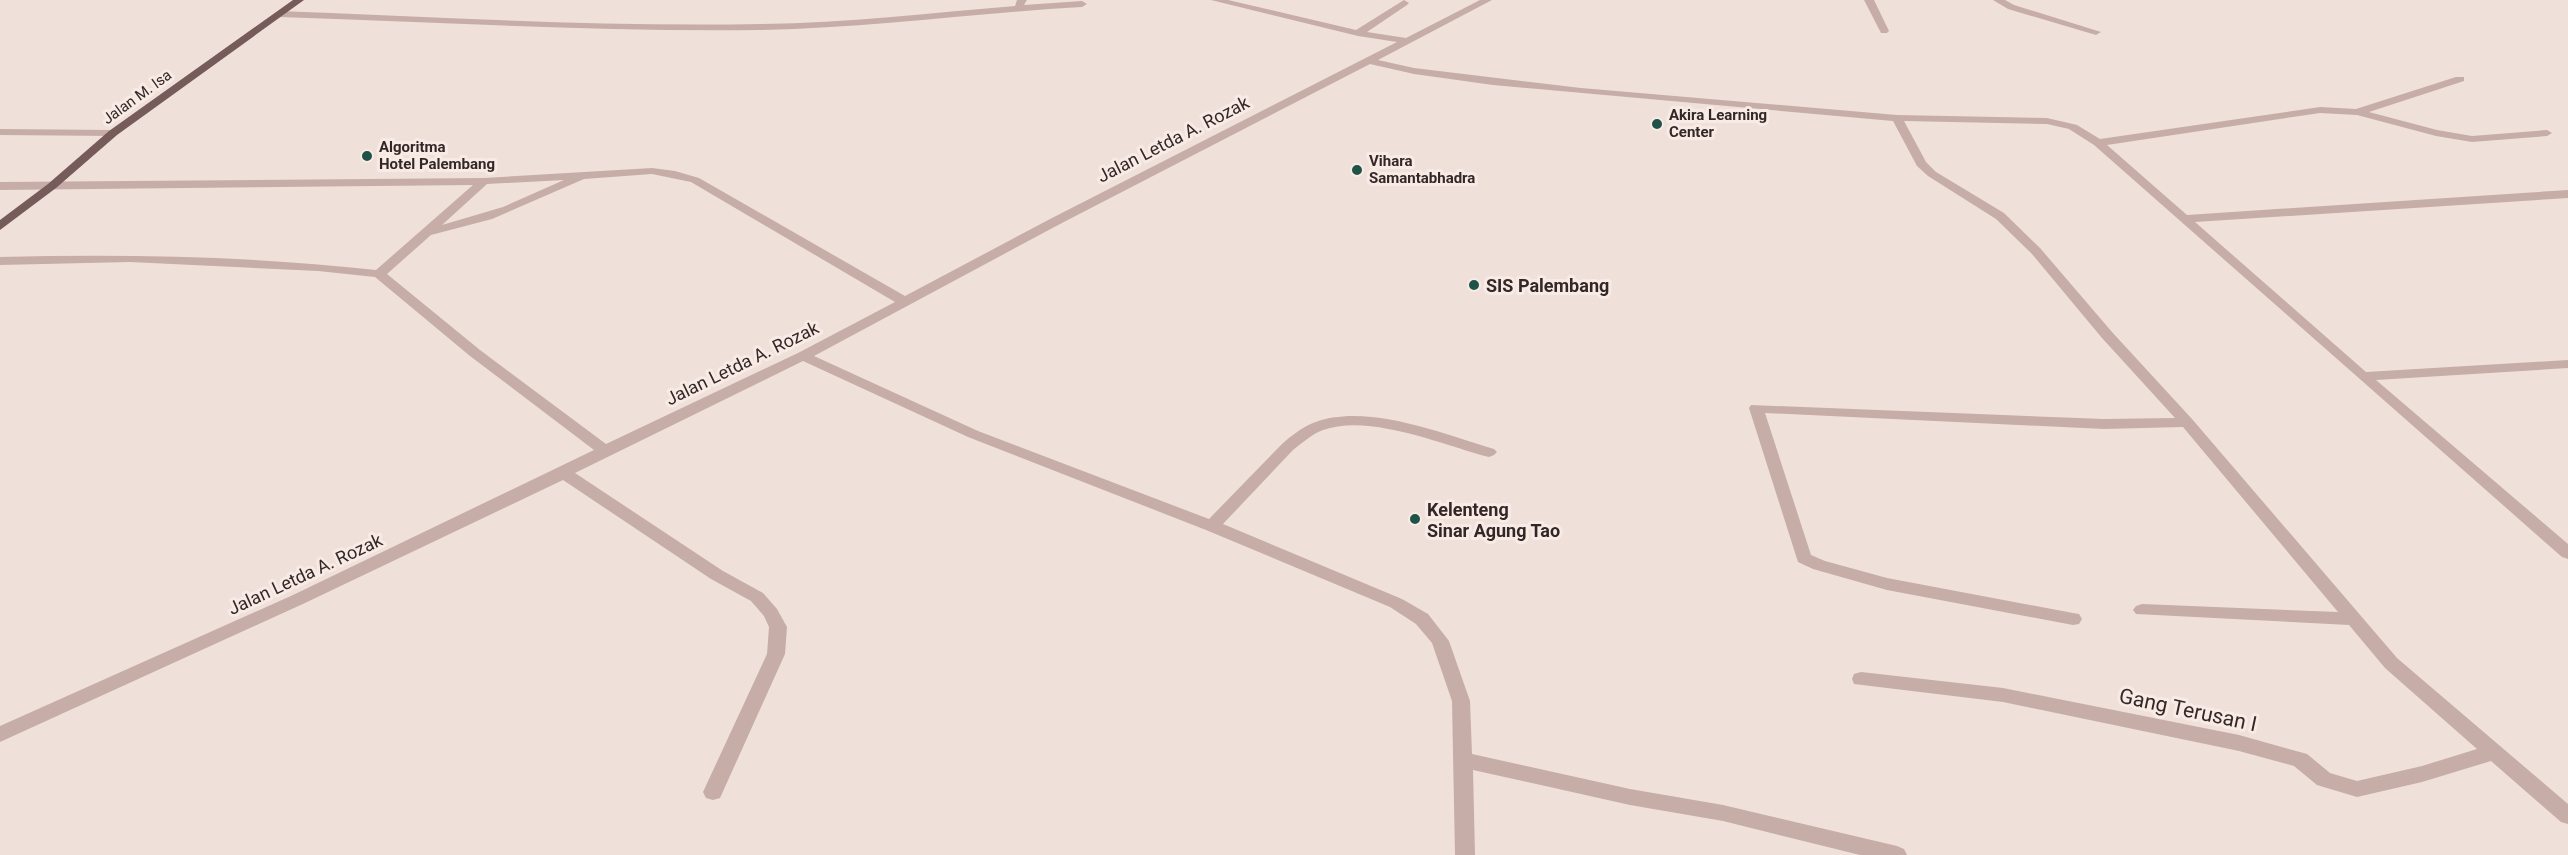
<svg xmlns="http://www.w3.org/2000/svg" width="2568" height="855" font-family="Roboto,sans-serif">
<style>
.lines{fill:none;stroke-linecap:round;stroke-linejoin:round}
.minor{fill:#c7ada7;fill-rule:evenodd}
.major{fill:#755b59;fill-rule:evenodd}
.poi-dot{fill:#1f5348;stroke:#f8ebe6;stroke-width:2}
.labels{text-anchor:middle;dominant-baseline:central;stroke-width:6;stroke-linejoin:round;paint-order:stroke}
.far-street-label{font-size:15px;fill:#342827;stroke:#f8ebe6}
.far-poi-label{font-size:15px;font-weight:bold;fill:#342827;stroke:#f8ebe6;text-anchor:start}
.street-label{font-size:18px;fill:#342827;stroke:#f8ebe6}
.poi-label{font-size:18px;font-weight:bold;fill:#342827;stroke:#f8ebe6;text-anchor:start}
.near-street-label{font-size:21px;fill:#342827;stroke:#f8ebe6}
</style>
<rect width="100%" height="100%" fill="#f0e0da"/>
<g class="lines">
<!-- minor -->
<g class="minor">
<path d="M1017,0H1027L1024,5L1082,1L1087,4L1082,7C975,13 868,28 760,30C600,32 439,22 279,17L274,14L279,11C439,17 600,27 761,24C846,23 930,13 1015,6Z"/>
<path d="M1211,0H1228L1356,30L1404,0L1409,3L1407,5L1367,32L1406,38L1480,0H1492L1378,60L1414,68L1581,88L1897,115L2047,118L2077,125L2100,139L2320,107L2356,109L2456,77H2464V81L2369,112L2437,130L2472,136L2547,130L2552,133L2547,136L2472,142L2436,136L2357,115L2320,113L2107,145L2187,215L2568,190V198L2195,222L2366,372L2568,360V368L2376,380L2568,544V559L2562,557L2094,145L2069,129L2047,124L1904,121L1926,162L1936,172L2004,213L2040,248L2112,332L2192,419L2397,658L2568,804V824L2561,822L2491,761L2422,782L2357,797L2317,785L2294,766L2239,751L2003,702L1854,684L1852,679L1854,674L1861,672L2003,688L2239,735L2307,754L2330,773L2357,781L2422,766L2477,749L2385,668L2349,625L2136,614L2133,610L2136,606L2142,604L2338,612L2183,427L2104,429L1765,413L1811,555L1825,561L1887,578L2073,613L2079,614L2082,619L2079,624L2073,625L1887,590L1813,569L1798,562L1749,408L1751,405L2104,419L2175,418L2102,338L2032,254L1996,219L1928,176L1917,166L1893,121L1493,85L1414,74L1370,64L1060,224L814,356L978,431L1209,519L1282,444C1291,436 1301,428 1313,423C1366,402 1443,434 1494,449L1497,452L1494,455L1489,457C1443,445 1369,413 1323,430C1312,434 1302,443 1293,450L1223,524L1402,599L1428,614L1449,641L1470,701L1472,754L1630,789L1723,805L1897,846L1904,849L1907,855H1860L1723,821L1630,805L1473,770L1475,855H1455L1452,701L1432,643L1416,624L1390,607L1206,530L968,437L803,361L575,473L723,571L763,593L777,609L787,627L785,654L720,798L713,800L706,798L703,792L767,654L769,627L764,616L751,601L711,579L563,480L305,603L0,742V726L293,595L594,450L470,356L375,277L318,271L130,262L0,265V257C126,254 251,256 376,270L473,185L0,190V182L484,178L652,168L675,171L699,178L905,296L1052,218L1397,42L1358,36ZM652,174L691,182L895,302L798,353L606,444L480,350L387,274L431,235L492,219L584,179ZM564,180L503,207L442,225L487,184Z"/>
<polygon points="1864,0 1874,0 1889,31 1887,33 1881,33"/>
<polygon points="1993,0 2005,0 2014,5 2101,32 2096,35 2008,9"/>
<polygon points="0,129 113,130 118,133 113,136 0,135"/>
</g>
<!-- major -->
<polygon class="major" points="293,0 304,0 117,135 56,188 0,230 0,220 48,184 109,131"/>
</g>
<!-- markers -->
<g class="poi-dot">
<circle cx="1657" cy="124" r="6"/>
<circle cx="367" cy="156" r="6"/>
<circle cx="1357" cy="170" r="6"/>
<circle cx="1474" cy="285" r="6"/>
<circle cx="1415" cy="519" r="6"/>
</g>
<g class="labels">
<!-- far-street labels -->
<g class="far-street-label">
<text transform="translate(137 97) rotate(-36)">Jalan M. Isa</text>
</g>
<!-- far-poi labels -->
<g class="far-poi-label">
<text x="1669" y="115">Akira Learning<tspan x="1669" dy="17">Center</tspan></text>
<text x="379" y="147">Algoritma<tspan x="379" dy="17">Hotel Palembang</tspan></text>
<text x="1369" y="161">Vihara<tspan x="1369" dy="17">Samantabhadra</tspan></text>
</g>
<!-- street labels -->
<g class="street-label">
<text transform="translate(1173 139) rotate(-27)">Jalan Letda A. Rozak</text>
<text transform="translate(742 363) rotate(-26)">Jalan Letda A. Rozak</text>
<text transform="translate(305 574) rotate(-25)">Jalan Letda A. Rozak</text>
</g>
<!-- poi labels -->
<g class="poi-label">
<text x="1486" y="285">SIS Palembang</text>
<text x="1427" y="509">Kelenteng<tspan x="1427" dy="21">Sinar Agung Tao</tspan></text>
</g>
<!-- near-street labels -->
<g class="near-street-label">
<text transform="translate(2188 710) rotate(12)">Gang Terusan I</text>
</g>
</g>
</svg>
